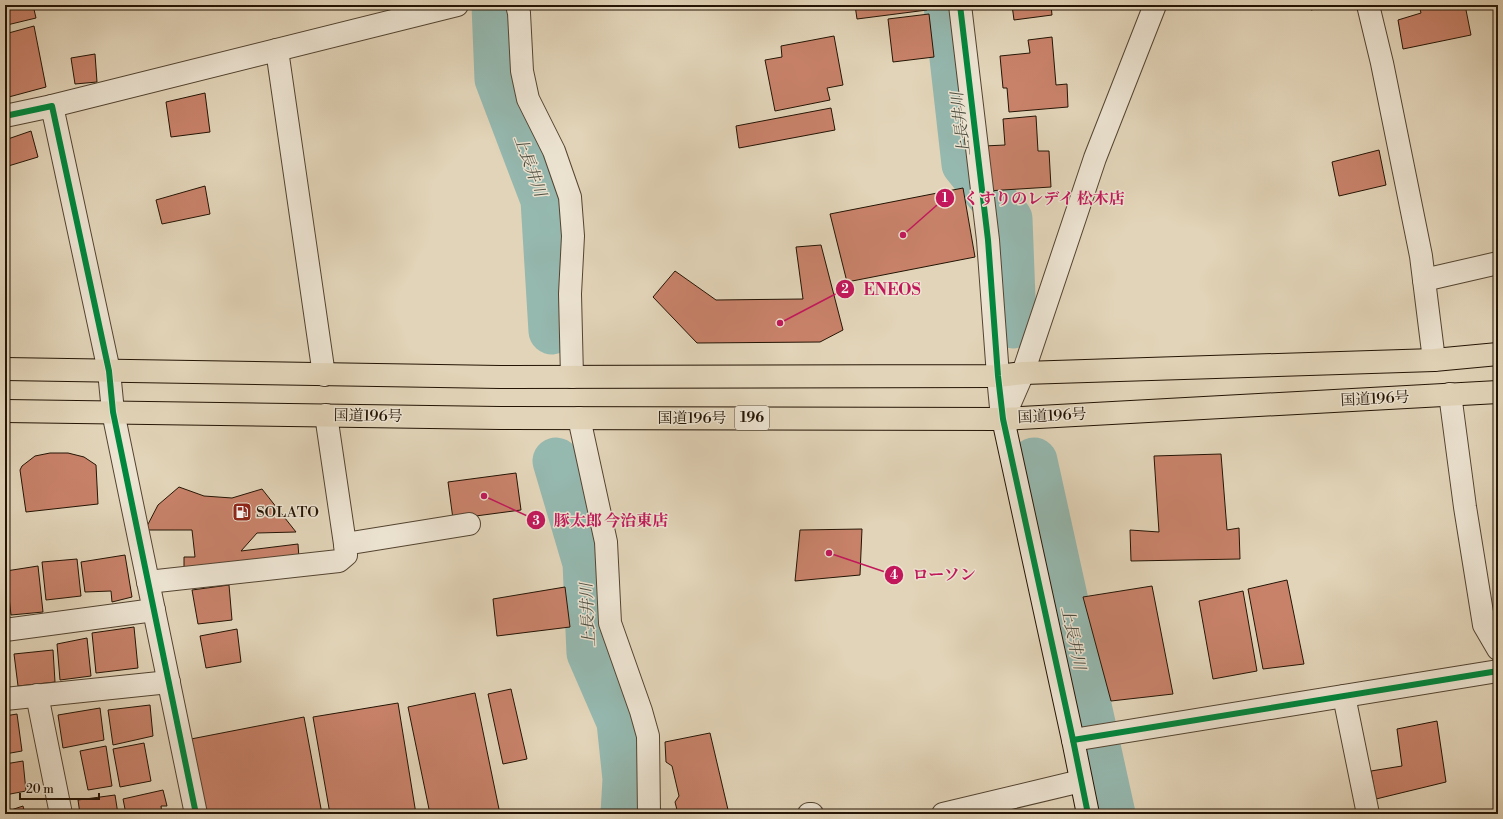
<svg xmlns="http://www.w3.org/2000/svg" width="1503" height="819" font-family="'Libre Bodoni','Noto Serif JP',serif">
<style>
.lines{fill:none;stroke-linecap:round;stroke-linejoin:round}
.river{stroke:#95b8af;stroke-width:47}
.building{fill:#c8826a;stroke:#241404}
.street-casing{stroke:#544431;stroke-width:24}
.secondary-casing{stroke:#241404;stroke-width:24}
.highway-casing{stroke:#241404;stroke-width:24}
.street{stroke:#ece3d1;stroke-width:22}
.secondary{stroke:#ece3d1;stroke-width:22}
.highway{stroke:#e2d4b8;stroke-width:22}
.cycleway-casing{stroke:#ece3d1;stroke-width:8}
.cycleway{stroke:#00873e;stroke-width:6}
.labels{text-anchor:middle;dominant-baseline:central;stroke-width:3;stroke-linejoin:round;paint-order:stroke}
.shield{fill:#ece3d1;stroke:#605242;stroke-width:1}
.shield-label{font-size:14px;font-weight:bold;fill:#241404}
.street-label{font-size:15px;fill:#241404;stroke:#ece3d1}
.poi-label{font-size:15px;fill:#241404;stroke:#ece3d1;text-anchor:start}
.water-label{font-size:16px;font-style:italic;fill:#4c4d40;stroke:#ece3d1}
.leader{fill:none;stroke:#c2185b;stroke-width:1.5}
.callout-dot{fill:#c2185b;stroke:#ece3d1;stroke-width:1.5}
.mark-label{font-size:12px;text-anchor:middle;font-weight:bold;fill:#fff}
.callout-label{font-size:16px;text-anchor:middle;font-weight:bold;fill:#c2185b;stroke:#ece3d1;stroke-width:3;stroke-linejoin:round;paint-order:stroke}
</style>
<rect width="100%" height="100%" fill="#e2d4b8"/>
<filter id="stains"><feTurbulence type="fractalNoise" baseFrequency=".005" numOctaves="4"/><feColorMatrix values="0 0 0 0 .2 0 0 0 0 .09 0 0 0 0 .02 0 0 0 .5 -.17"/></filter>
<radialGradient id="worn" r=".72"><stop offset=".6" stop-color="#630" stop-opacity="0"/><stop offset="1" stop-color="#630" stop-opacity=".3"/></radialGradient>
<g class="lines">
<!-- river -->
<g class="river">
<polyline points="495,5 498,79 544,200 552,331"/>
<polyline points="947,5 965,164 1009,219 1013,325"/>
<polyline points="556,461 586,563 590,653 620,722 626,779 624,814"/>
<polyline points="1034,461 1112,814"/>
</g>
</g>
<!-- building -->
<g class="building">
<polygon points="5,5 33,5 36,18 7,25"/>
<polygon points="855,5 926,5 927,10 857,19"/>
<polygon points="1012,5 1051,5 1052,15 1014,20"/>
<polygon points="1310,5 1332,5 1311,10"/>
<polygon points="1419,5 1465,5 1471,35 1403,49 1398,20 1421,13"/>
<polygon points="929,14 934,57 893,62 888,19"/>
<polygon points="34,26 46,87 5,98 5,34"/>
<polygon points="834,36 843,85 827,88 830,100 775,111 765,60 782,57 781,46"/>
<polygon points="1052,37 1056,85 1067,84 1068,107 1009,112 1007,88 1003,88 1000,56 1030,53 1028,40"/>
<polygon points="95,54 97,82 75,84 71,58"/>
<polygon points="205,93 210,132 171,137 166,102"/>
<polygon points="831,108 835,130 739,148 736,126"/>
<polygon points="1036,116 1038,151 1049,151 1051,187 987,191 984,146 1005,145 1003,119"/>
<polygon points="31,131 38,157 5,167 5,140"/>
<polygon points="1379,150 1386,185 1339,196 1332,162"/>
<polygon points="205,186 210,214 162,224 156,200"/>
<polygon points="963,188 975,257 847,282 830,214"/>
<polygon points="821,245 843,330 820,342 697,343 653,297 675,271 716,300 803,299 796,247"/>
<polygon points="50,453 68,453 84,457 96,465 98,504 26,512 20,470 22,466 35,456"/>
<polygon points="1221,454 1227,530 1239,528 1240,559 1131,561 1130,530 1159,532 1154,456"/>
<polygon points="516,473 521,510 453,519 448,482"/>
<polygon points="179,487 204,496 232,498 262,489 296,532 257,533 241,551 298,544 300,573 184,587 184,557 195,557 192,530 145,530 158,505"/>
<polygon points="862,529 860,575 795,581 800,530"/>
<polygon points="125,555 132,597 112,602 111,591 85,592 81,562"/>
<polygon points="77,559 81,596 46,600 42,562"/>
<polygon points="38,566 43,612 11,615 6,571"/>
<polygon points="1287,580 1304,664 1263,669 1248,589"/>
<polygon points="229,585 232,620 198,624 192,590"/>
<polygon points="1152,586 1173,694 1111,701 1083,597"/>
<polygon points="565,587 570,627 497,636 493,599"/>
<polygon points="1243,591 1257,671 1213,679 1199,601"/>
<polygon points="134,627 138,668 96,673 92,633"/>
<polygon points="237,629 241,662 206,668 200,636"/>
<polygon points="87,638 91,676 60,680 57,644"/>
<polygon points="53,650 55,682 18,686 14,654"/>
<polygon points="511,689 527,759 503,764 488,694"/>
<polygon points="475,693 500,814 430,814 408,707"/>
<polygon points="398,703 416,814 330,814 313,717"/>
<polygon points="150,705 153,736 113,745 108,710"/>
<polygon points="100,708 104,740 63,748 58,715"/>
<polygon points="17,714 22,751 5,754 5,716"/>
<polygon points="304,717 322,814 205,814 191,739"/>
<polygon points="1437,721 1446,782 1376,799 1371,771 1402,766 1397,729"/>
<polygon points="710,733 729,814 678,814 675,802 679,796 672,766 666,762 665,742"/>
<polygon points="144,743 151,781 120,787 113,749"/>
<polygon points="106,746 112,786 88,790 80,751"/>
<polygon points="23,761 26,791 5,795 5,764"/>
<polygon points="163,790 167,806 161,806 162,814 126,814 123,799"/>
<polygon points="115,795 118,814 80,814 78,800"/>
<polygon points="23,806 25,814 5,814 5,812"/>
</g>
<g class="lines">
<defs>
<g id="street">
<polyline points="517,5 519,13 522,71 528,99 554,151 570,197 573,236 570,294 572,377"/>
<polyline points="960,5 988,240 998,376 1002,418"/>
<polyline points="1368,5 1382,63 1421,256 1434,360"/>
<polyline points="277,50 324,375"/>
<polyline points="52,106 457,5"/>
<polyline points="5,116 52,106 109,371 113,412 196,814"/>
<polyline points="1424,280 1498,263"/>
<polyline points="1450,394 1465,507 1484,625 1498,649"/>
<polyline points="579,418 606,542 610,623 641,711 648,736 649,814"/>
<polyline points="1003,419 1023,373 1095,158 1155,5"/>
<polyline points="345,544 469,524"/>
<polyline points="148,582 339,561 346,555 345,544 326,415"/>
<polyline points="5,630 154,610"/>
<polyline points="37,695 61,814"/>
<polyline points="1344,696 1368,814"/>
<polyline points="5,699 169,682"/>
<polyline points="1073,740 1498,671"/>
<polyline points="809,814 812,814"/>
<polyline points="943,814 1081,781"/>
</g>
<polyline id="secondary" points="1003,419 1073,740 1088,814"/>
<g id="highway">
<polyline points="5,369 500,377 998,376 1023,373 1434,360 1498,354"/>
<polyline points="5,411 500,418 1003,419 1498,392"/>
</g>
</defs>
<!-- street casing -->
<use href="#street" class="street-casing"/>
<!-- secondary casing -->
<use href="#secondary" class="secondary-casing"/>
<!-- highway casing -->
<use href="#highway" class="highway-casing"/>
<!-- street -->
<use href="#street" class="street"/>
<!-- secondary -->
<use href="#secondary" class="secondary"/>
<!-- highway -->
<use href="#highway" class="highway"/>
<defs>
<g id="cycleway">
<polyline points="960,5 988,240 998,376 1003,419 1073,740 1088,814"/>
<polyline points="5,116 52,106 109,371 113,412 196,814"/>
<polyline points="1073,740 1498,671"/>
</g>
</defs>
<!-- cycleway casing -->
<use href="#cycleway" class="cycleway-casing"/>
<!-- cycleway -->
<use href="#cycleway" class="cycleway"/>
</g>
<!-- icons -->
<defs>
<symbol id="fuel-square" viewBox="-11 -11 22 22"><rect x="-9" y="-9" width="18" height="18" rx="4" fill="#8f2418" stroke="#ece3d1"/><path d="M-5.5-6h7V0h2V4h1.3V-2.5L3-4.5l.8-.8L6-3V5H2.5V1h-1V6h-7ZM-4.2-4.7v3.2H.2V-4.7Z" fill="#fff"/></symbol>
</defs>
<g fill-rule="evenodd">
<use href="#fuel-square" x="231" y="501" width="22" height="22"/>
</g>
<g class="labels">
<!-- shield labels -->
<rect class="shield" x="735" y="406" width="34" height="24" rx="3"/>
<g class="shield-label">
<text x="752" y="418">196</text>
</g>
<!-- street labels -->
<g class="street-label">
<text transform="translate(1375 399) rotate(-3)">国道196号</text>
<text transform="translate(368 416) rotate(1)">国道196号</text>
<text transform="translate(1052 416) rotate(-3)">国道196号</text>
<text x="692" y="418">国道196号</text>
</g>
<!-- poi labels -->
<g class="poi-label">
<text x="256" y="512">SOLATO</text>
</g>
<!-- water labels -->
<g class="water-label">
<text transform="translate(961 124) rotate(-97)">上長井川</text>
<text transform="translate(530 166) rotate(70)">上長井川</text>
<text transform="translate(588 615) rotate(-93)">上長井川</text>
<text transform="translate(1073 638) rotate(78)">上長井川</text>
</g>
</g>
<!-- callouts -->
<path class="leader" d="M903 235L945 198M780 323L845 289M484 496L536 520M829 553L894 575"/>
<g class="callout-dot">
<circle cx="903" cy="235" r="4"/>
<circle cx="780" cy="323" r="4"/>
<circle cx="484" cy="496" r="4"/>
<circle cx="829" cy="553" r="4"/>
<circle cx="945" cy="198" r="10"/>
<circle cx="845" cy="289" r="10"/>
<circle cx="536" cy="520" r="10"/>
<circle cx="894" cy="575" r="10"/>
</g>
<g class="mark-label">
<text x="945" y="202">1</text>
<text x="845" y="293">2</text>
<text x="536" y="525">3</text>
<text x="894" y="579">4</text>
</g>
<g class="callout-label">
<text x="1044" y="204">くすりのレデイ 松木店</text>
<text x="892" y="295">ENEOS</text>
<text x="611" y="526">豚太郎 今治東店</text>
<text x="944" y="580">ローソン</text>
</g>
<!-- margin -->
<rect width="1503" height="819" fill="none" stroke="#e2d4b8" stroke-width="20"/>
<rect x="6" y="6" width="1491" height="807" fill="none" stroke="#241404" stroke-width="2"/>
<rect x="10" y="10" width="1483" height="799" fill="none" stroke="#241404"/>
<!-- scale -->
<path d="M20 793v6h79v-6" fill="none" stroke="#241404" stroke-width="2"/>
<text x="26" y="793" font-size="12" fill="#241404" stroke="#ece3d1" stroke-width="3" paint-order="stroke">20 m</text>
<rect width="100%" height="100%" filter="url(#stains)"/>
<rect width="100%" height="100%" fill="url(#worn)"/>
</svg>
